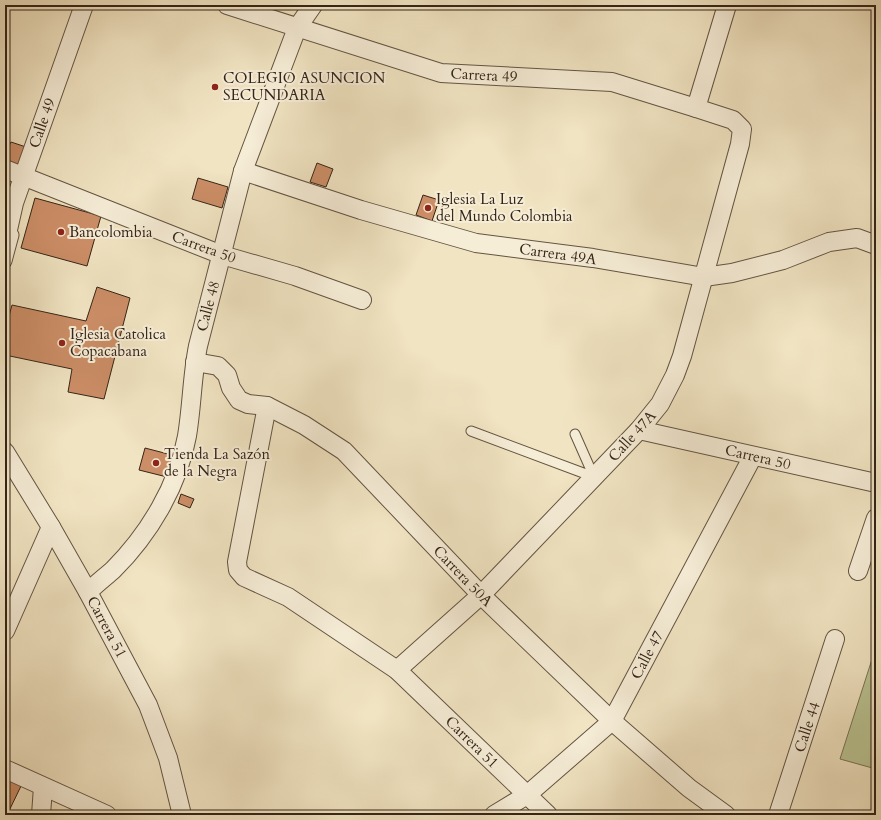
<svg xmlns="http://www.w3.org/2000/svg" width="881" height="820" font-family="Cardo,serif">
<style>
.green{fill:#bbc493;stroke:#787456}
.building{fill:#cc8e67;stroke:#342418}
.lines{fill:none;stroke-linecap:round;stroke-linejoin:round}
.service-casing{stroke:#635442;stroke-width:11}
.pedestrian-casing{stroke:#635442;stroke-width:15}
.minor-casing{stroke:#635442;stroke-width:20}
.service{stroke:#f6edd7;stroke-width:9}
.pedestrian{stroke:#f6edd7;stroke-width:13}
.minor{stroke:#f6edd7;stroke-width:18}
.poi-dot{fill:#8f2418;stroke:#f6edd7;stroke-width:1.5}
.labels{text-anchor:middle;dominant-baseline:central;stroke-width:4;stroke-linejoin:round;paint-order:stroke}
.street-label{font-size:15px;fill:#342418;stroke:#f6edd7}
.poi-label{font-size:15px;fill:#342418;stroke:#f6edd7;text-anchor:start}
</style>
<rect width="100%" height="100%" fill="#f1e4c2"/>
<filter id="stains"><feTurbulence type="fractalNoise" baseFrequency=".005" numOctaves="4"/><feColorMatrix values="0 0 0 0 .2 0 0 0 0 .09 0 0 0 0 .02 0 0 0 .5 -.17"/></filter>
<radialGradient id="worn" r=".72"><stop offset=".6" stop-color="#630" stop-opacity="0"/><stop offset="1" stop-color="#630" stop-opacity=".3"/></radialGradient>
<!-- green -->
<polygon class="green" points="874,653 876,653 876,769 840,759"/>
<!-- building -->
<g class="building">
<polygon points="11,142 29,148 21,167 5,161 5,153"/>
<polygon points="317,163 333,169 326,187 310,182"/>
<polygon points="198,178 228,187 222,208 192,199"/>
<polygon points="423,195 439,200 432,221 416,215"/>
<polygon points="35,198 101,216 87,266 21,248"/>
<polygon points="97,287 130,298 104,399 68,392 72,369 5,355 5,331 12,305 86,321"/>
<polygon points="145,448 172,455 167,477 139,470"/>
<polygon points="181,494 194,499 190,508 178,503"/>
<polygon points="5,777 22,784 7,815 5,815"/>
</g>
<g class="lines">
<defs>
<polyline id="service" points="471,431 594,477 575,434"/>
<polyline id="pedestrian" points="5,261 12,235"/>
<g id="minor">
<polyline points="227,5 441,73 612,82 696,108 733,120 742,129 740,144 682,356 675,375 660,404 639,430 481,595 397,670"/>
<polyline points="696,108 727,5"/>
<polyline points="5,169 222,255 295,276 362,300"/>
<polyline points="243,171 361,210 476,243 593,258 704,277 732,273 783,260 829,242 857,238 876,245"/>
<polyline points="5,243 14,203 84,5"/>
<polyline points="195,362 218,366 227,375 231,388 239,400 248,404 267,406 304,425 344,451 481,595 612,721 689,788 726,815"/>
<polyline points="267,406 237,562 238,570 244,577 288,597 397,670 548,815"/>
<polyline points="639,430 876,483"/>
<polyline points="5,452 51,527 88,592 148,705 168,758 182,815"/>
<polyline points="858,571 876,518"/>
<path d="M88,592C96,584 105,577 113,570C149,534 178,486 187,436C192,406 192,376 198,346L243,171L297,28L313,5"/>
<polyline points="5,631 51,527"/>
<polyline points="5,769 107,815"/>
<polyline points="41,815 43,787"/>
<polyline points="494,815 527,795 612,721 753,456"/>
<polyline points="778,815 835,639"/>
</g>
</defs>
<!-- service casing -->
<use href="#service" class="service-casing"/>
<!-- pedestrian casing -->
<use href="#pedestrian" class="pedestrian-casing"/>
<!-- minor casing -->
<use href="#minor" class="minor-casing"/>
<!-- service -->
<use href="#service" class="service"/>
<!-- pedestrian -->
<use href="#pedestrian" class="pedestrian"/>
<!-- minor -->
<use href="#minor" class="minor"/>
</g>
<!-- markers -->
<g class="poi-dot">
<circle cx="215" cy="87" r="4"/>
<circle cx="428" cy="208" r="4"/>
<circle cx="61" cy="232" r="4"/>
<circle cx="62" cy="343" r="4"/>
<circle cx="156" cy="463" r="4"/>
</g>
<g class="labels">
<!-- street labels -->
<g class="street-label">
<text transform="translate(484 75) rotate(3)">Carrera 49</text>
<text transform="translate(42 123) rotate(-71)">Calle 49</text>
<text transform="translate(204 247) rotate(20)">Carrera 50</text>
<text transform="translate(558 254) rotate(8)">Carrera 49A</text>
<text transform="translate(208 306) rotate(-75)">Calle 48</text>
<text transform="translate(632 436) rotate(-48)">Calle 47A</text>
<text transform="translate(758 457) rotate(13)">Carrera 50</text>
<text transform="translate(463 576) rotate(46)">Carrera 50A</text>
<text transform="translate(107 627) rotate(62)">Carrera 51</text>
<text transform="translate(647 655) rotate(-62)">Calle 47</text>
<text transform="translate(807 727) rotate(-72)">Calle 44</text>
<text transform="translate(472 742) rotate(44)">Carrera 51</text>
</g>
<!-- poi labels -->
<g class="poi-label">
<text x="223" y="78">COLEGIO ASUNCION<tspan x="223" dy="17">SECUNDARIA</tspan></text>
<text x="436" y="199">Iglesia La Luz<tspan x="436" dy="17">del Mundo Colombia</tspan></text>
<text x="69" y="232">Bancolombia</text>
<text x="70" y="334">Iglesia Catolica<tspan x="70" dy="17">Copacabana</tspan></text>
<text x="164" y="454">Tienda La Sazón<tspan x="164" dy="17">de la Negra</tspan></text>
</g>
</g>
<!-- margin -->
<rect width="881" height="820" fill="none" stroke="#f1e4c2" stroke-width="20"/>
<rect x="6" y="6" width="869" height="808" fill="none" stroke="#342418" stroke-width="2"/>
<rect x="10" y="10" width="861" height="800" fill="none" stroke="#342418"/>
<rect width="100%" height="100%" filter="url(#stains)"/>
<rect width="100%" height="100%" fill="url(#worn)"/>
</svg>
